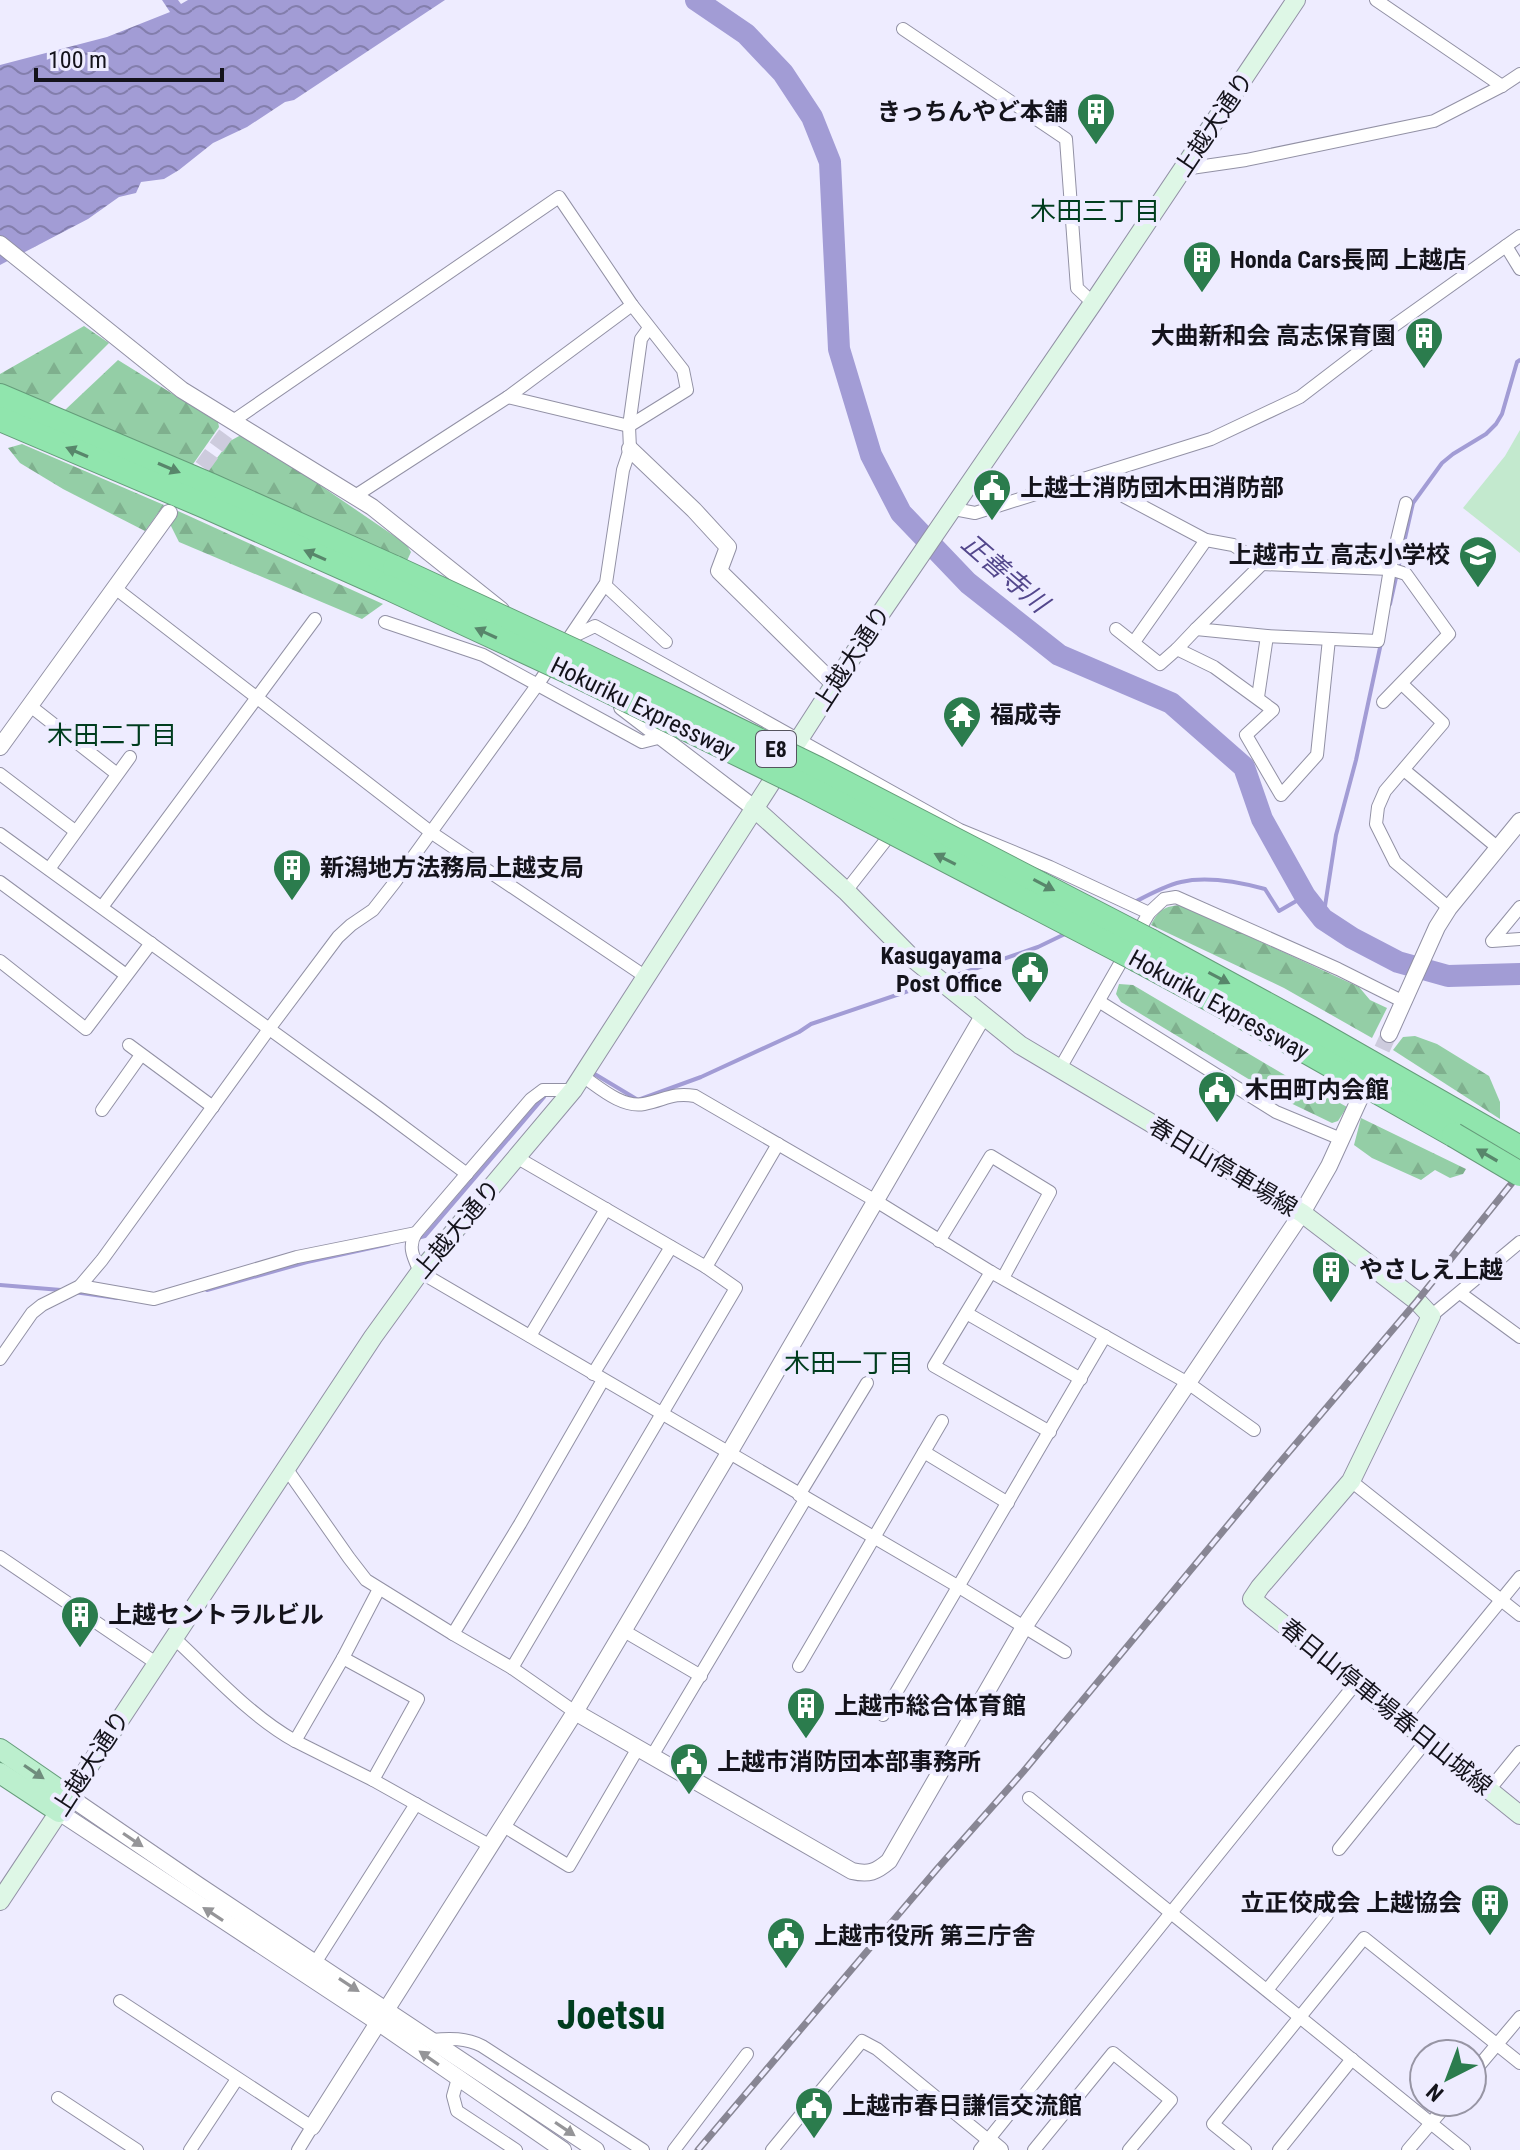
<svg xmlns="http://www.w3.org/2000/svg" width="1520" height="2150" font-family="'Roboto Condensed','Noto Sans JP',sans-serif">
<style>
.forest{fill:url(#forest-firs)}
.pitch{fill:#c3e9ce}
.water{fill:url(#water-waves)}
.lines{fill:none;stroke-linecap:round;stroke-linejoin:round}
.stream{stroke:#a29cd5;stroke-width:4}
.river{stroke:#a29cd5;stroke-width:22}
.tertiary-tunnel{stroke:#cdcbdd;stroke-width:16;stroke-dasharray:16 8;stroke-linecap:butt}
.minor-casing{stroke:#9291a5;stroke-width:14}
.tertiary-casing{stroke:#9291a5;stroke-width:18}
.secondary-casing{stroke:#9291a5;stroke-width:20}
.primary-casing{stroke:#659c7a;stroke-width:22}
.motorway-casing{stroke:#659c7a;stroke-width:26}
.minor{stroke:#fff;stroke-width:12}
.tertiary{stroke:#fff;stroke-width:16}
.secondary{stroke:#def7e6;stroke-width:18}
.primary{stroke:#bcefce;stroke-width:20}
.motorway{stroke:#90e5ad;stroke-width:24}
.rail-casing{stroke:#888694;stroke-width:7}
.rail{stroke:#eeecff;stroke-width:4;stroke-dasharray:12;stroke-linecap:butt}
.motorway-bridge-casing{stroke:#659c7a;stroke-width:26;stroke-linecap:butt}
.motorway-bridge{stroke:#90e5ad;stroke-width:24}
.oneway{fill:#58866b}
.oneway2{fill:#708c7d}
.oneway3{fill:#959598}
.labels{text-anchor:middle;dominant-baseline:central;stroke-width:8;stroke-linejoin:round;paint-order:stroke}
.shield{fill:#eeecff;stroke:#55545f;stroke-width:2}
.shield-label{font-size:22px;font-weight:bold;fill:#14131b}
.poi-label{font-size:24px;font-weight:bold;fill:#14131b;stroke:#eeecff;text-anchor:start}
.street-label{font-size:24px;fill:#14131b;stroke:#eeecff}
.neighbourhood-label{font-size:26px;fill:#003d1e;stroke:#eeecff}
.water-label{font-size:26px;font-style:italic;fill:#53478c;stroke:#eeecff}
.town-label{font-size:40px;font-weight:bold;fill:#003d1e;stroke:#eeecff}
</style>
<defs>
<pattern id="forest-firs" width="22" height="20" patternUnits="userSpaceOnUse" patternTransform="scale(2)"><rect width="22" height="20" fill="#94cea6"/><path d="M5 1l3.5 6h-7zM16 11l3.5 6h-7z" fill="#7fb08e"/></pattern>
<pattern id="water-waves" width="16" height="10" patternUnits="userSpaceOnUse" patternTransform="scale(2)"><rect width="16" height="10" fill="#a29cd5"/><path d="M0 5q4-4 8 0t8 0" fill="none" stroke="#837eac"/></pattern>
</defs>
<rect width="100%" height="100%" fill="#eeecff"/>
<!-- forest -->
<g class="forest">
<polygon points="84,326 109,343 43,409 0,390 0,374"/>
<polygon points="118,360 218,422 219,427 191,467 122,440 65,410"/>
<polygon points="241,435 267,449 406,544 411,552 405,565 204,475 230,441"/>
<polygon points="22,444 164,505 145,531 63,489 20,463 8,448"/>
<polygon points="178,511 383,604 362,619 179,542 170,524"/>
<path d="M1181,905L1359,987L1370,1000L1387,1008L1372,1038L1284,988L1151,925C1158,910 1165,906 1181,905Z"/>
<polygon points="1119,984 1133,985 1305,1087 1311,1087 1347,1107 1338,1121 1332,1123 1278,1097 1121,1002 1116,994"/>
<polygon points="1415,1036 1437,1044 1489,1076 1500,1102 1500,1119 1393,1050 1403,1037"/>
<polygon points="1361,1118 1466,1169 1463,1174 1450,1178 1435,1170 1421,1180 1372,1158 1354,1145"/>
</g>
<!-- pitch -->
<polygon class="pitch" points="1520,430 1520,553 1463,508 1505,456"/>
<!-- water -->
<polygon class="water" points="162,0 178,0 181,4 188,0 445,0 294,100 285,102 247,127 213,143 179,170 164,179 141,182 136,193 119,197 88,219 0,265 0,65 107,37 170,12"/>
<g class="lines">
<!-- stream -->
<g class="stream">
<polyline points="1390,604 1413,503 1442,463 1453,454 1486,434 1496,424 1502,414 1517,362 1520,360"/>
<path d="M1133,903C1148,895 1164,886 1181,882C1207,876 1239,882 1265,889L1279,911L1305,896"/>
<polyline points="1323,919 1336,835 1356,760 1381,643"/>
<polyline points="948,978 1038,947 1067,933"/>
<polyline points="590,1074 593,1073 638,1100 701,1077 799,1032 811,1024 932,983"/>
<polyline points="417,1238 425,1236 544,1097"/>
<polyline points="0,1285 61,1290"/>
<polyline points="207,1290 307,1262 389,1244"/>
<polyline points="74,1292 117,1298"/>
</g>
<!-- river -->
<polyline class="river" points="696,0 746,34 783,73 812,117 830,162 839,349 871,455 901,513 968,583 1059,655 1171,703 1244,767 1262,819 1305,896 1323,919 1352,938 1398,962 1448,976 1520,974"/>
<!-- tertiary-tunnel -->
<g class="tertiary-tunnel">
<polyline points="188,486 228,431"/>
<polyline points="1372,1071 1389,1034"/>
</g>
<defs>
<g id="minor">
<polyline points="1376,0 1502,86"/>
<polyline points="903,29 1066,139 1077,288 1093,303"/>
<polyline points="1184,169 1246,160 1434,121 1502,86 1520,74"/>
<polyline points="1506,246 1520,269"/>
<polyline points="508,397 629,426 641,339 649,328"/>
<polyline points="1106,472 1114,486 1125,497 1206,540 1233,545 1262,564 1390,569 1406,574 1449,634 1383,702"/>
<polyline points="355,496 508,397 632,305"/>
<polyline points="954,509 975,513 1211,439 1300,397 1381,335 1520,236"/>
<polyline points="1262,564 1196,629 1267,636 1378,641 1390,569 1406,503"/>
<polyline points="605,585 666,642"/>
<polyline points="115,588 432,833 646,977"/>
<polyline points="385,622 483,655 642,742 662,737"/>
<polyline points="1116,629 1160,664 1177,649"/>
<polyline points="1196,629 1177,649 1214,667 1273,710 1246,735 1281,795 1317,755 1329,639"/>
<polyline points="572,637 595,626 960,830 1050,867 1149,913 1059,1070"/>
<polyline points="1134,642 1206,540"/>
<polyline points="1402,684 1443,723 1385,791 1378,807 1376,824 1395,862 1449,908"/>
<polyline points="1258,697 1267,636"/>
<polyline points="29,705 117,774"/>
<polyline points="1404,770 1497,847"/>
<polyline points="0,774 75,831"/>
<polyline points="0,834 377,1107 467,1174"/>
<polyline points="49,869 130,757"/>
<polyline points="0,882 126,975"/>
<polyline points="846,891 893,831"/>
<polyline points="102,907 315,619"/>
<polyline points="1520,907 1492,941 1520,939"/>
<polyline points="1149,913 1164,899 1176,897 1338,969 1404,1002"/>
<polyline points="0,961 86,1029 151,943"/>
<polyline points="1100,1002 1276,1112 1341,1139"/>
<polyline points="129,1045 213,1107"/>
<path d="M581,1075C599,1087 621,1108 644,1104C665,1100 673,1092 695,1096L876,1201L991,1272L1188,1383L1254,1430"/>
<path d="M573,1090H543L531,1099L416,1233C407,1247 414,1258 420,1272L959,1587L1065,1652"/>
<polyline points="102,1110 141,1055"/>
<polyline points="516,1157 706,1267 778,1144"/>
<polyline points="939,1241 991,1156 1050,1192 1003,1278"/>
<polyline points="991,1272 934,1366 1050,1432"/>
<polyline points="80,1286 154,1299 297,1257 416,1233"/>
<polyline points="1460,1293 1520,1337"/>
<polyline points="968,1314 1081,1379"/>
<polyline points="1431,1316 1520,1242"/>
<polyline points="530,1336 606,1209"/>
<polyline points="0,1359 32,1313 42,1305 80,1286 102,1260 269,1029 338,937 351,925 373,910 395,882 538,684 606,583 623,470 630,449 629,426 687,390 683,370 632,305 559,197 233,421"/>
<polyline points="593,1374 671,1247"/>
<polyline points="924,1452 1008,1503"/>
<polyline points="286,1468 349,1558 366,1580 453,1634 512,1668 575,1712"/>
<polyline points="1351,1481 1520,1615"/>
<polyline points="799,1495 867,1383"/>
<polyline points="0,1557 156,1663"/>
<polyline points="379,1589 343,1658 295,1741 373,1780 489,1845"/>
<polyline points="624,1631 701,1676"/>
<polyline points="453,1634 520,1524 603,1380"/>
<path d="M173,1637C212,1673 249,1715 295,1741"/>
<polyline points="343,1658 418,1699 373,1780"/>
<polyline points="799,1666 942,1421"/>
<polyline points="512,1668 736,1288 706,1267"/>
<polyline points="883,1715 1105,1336"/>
<polyline points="1403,1720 1520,1577"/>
<polyline points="652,1756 806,1498"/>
<polyline points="1489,1790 1520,1752"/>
<polyline points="1029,1798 1464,2150"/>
<polyline points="502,1825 569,1866 638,1748"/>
<polyline points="1339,1849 1427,1740"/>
<polyline points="315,1963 416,1804"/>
<polyline points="1267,1990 1327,1915"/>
<polyline points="120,2001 312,2127 298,2150"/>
<path d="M432,2040C450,2038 466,2038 482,2046L643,2150"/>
<polyline points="1472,2074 1520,2017"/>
<polyline points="458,2078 453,2096 457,2111 516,2150"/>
<polyline points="58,2098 137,2150"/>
<polyline points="190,2150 237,2079"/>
<polyline points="674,2150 747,2054"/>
<polyline points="772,2150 862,2041 877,2049 988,2140"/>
<polyline points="980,2150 1356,1683"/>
<polyline points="1034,2150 1113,2053 1171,2100 1129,2150"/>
<polyline points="1245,2150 1213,2124 1364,1938 1520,2063"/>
<polyline points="1279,2150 1352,2059"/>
<polyline points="1408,2150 1449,2102"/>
</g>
<g id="tertiary">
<polyline points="0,244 182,390 372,507 501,610"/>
<polyline points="630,449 694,510 728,547 719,571 835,685"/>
<polyline points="622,707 754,808"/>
<polyline points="0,747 169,513"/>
<polyline points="1389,1034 1437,927 1449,908 1520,821"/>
<path d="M575,1712L852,1871C869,1875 876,1872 889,1861L1024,1627L1302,1213L1329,1166L1360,1098"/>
<polyline points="68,1796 198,1885 596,2150"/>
<polyline points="59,1812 379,2023 563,2150"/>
<polyline points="312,2127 575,1712 729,1453 983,1016"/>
<polyline points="988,2140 1000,2150"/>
</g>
<g id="secondary">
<polyline points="754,808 846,891 910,956 1020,1045 1302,1213 1417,1301 1431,1316 1351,1481 1260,1587 1252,1599 1520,1815"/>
<polyline points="0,1901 373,1337 420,1272 573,1090 872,626 1093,303 1296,0"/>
</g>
<g id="primary">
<polyline points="0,1749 68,1796"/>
<polyline points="0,1773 59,1812"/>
</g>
<g id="motorway">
<polyline points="0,396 212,486 395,568"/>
<polyline points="0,419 205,506 387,587"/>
<polyline points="1150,941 1310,1028 1520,1148"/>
<polyline points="1138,960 1297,1046 1454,1135"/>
</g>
</defs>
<!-- minor casing -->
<use href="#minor" class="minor-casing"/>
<!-- tertiary casing -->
<use href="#tertiary" class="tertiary-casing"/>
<!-- secondary casing -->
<use href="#secondary" class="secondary-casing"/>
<!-- primary casing -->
<use href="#primary" class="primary-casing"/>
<!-- motorway casing -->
<use href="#motorway" class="motorway-casing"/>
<!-- minor -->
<use href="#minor" class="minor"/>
<!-- tertiary -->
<use href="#tertiary" class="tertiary"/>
<!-- secondary -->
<use href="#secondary" class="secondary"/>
<!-- primary -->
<use href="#primary" class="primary"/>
<!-- motorway -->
<use href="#motorway" class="motorway"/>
<defs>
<polyline id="rail" points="698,2150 937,1869 1023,1772 1277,1466 1417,1301 1520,1173"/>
</defs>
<!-- rail casing -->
<use href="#rail" class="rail-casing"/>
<!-- rail -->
<use href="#rail" class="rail"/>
<defs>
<g id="motorway-bridge">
<polyline points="395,568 585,656 818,769 1150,941"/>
<polyline points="387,587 576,675 804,786 1138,960"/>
<polyline points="1454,1135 1520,1174"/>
</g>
</defs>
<!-- motorway-bridge casing -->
<use href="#motorway-bridge" class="motorway-bridge-casing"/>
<!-- motorway-bridge -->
<use href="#motorway-bridge" class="motorway-bridge"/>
</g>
<!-- one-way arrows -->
<defs><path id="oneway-solid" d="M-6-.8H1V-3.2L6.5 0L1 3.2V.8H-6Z" transform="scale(2)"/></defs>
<g class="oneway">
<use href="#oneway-solid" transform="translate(77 452) rotate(-157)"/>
<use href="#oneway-solid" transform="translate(169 468) rotate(23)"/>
<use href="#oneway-solid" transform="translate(315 555) rotate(-156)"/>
<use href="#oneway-solid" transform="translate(486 633) rotate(-155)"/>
<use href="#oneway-solid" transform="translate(945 859) rotate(-153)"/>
<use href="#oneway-solid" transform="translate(1044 885) rotate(28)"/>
<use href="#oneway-solid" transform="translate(1219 978) rotate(28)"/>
<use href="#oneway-solid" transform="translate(1487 1155) rotate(-150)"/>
</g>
<use class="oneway2" href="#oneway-solid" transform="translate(34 1772) rotate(34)"/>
<g class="oneway3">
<use href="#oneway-solid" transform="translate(133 1840) rotate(34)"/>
<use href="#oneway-solid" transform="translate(213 1914) rotate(-147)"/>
<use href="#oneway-solid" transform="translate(349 1985) rotate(33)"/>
<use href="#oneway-solid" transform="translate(429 2058) rotate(-145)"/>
<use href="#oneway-solid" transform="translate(565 2129) rotate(34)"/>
</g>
<!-- icons -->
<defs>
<symbol id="building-pin" viewBox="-11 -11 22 30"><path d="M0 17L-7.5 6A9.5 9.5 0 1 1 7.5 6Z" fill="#2b7c4d" stroke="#eeecff"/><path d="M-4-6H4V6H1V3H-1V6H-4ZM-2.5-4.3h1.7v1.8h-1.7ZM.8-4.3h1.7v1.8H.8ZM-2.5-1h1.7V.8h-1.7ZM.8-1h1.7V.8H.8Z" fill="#fff"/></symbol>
<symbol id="civic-pin" viewBox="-11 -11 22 30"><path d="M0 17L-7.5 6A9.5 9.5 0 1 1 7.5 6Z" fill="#2b7c4d" stroke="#eeecff"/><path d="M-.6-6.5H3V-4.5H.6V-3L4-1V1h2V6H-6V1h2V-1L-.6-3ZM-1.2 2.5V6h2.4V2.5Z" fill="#fff"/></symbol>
<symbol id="school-pin" viewBox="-11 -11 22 30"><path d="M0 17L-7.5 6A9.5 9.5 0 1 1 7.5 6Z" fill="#2b7c4d" stroke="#eeecff"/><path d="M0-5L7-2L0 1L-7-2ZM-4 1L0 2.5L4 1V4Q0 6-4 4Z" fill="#fff"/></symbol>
<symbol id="temple-pin" viewBox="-11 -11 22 30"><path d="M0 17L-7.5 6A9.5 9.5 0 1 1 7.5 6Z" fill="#2b7c4d" stroke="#eeecff"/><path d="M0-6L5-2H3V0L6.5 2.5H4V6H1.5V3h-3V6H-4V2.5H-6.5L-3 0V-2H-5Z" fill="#fff"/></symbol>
</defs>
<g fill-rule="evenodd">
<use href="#building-pin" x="1074" y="90" width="44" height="60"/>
<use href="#building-pin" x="1180" y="238" width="44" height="60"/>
<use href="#building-pin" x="1402" y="314" width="44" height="60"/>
<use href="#civic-pin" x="970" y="466" width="44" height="60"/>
<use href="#school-pin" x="1456" y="533" width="44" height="60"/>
<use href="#temple-pin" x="940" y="693" width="44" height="60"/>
<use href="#building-pin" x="270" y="846" width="44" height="60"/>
<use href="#civic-pin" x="1008" y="948" width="44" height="60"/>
<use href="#civic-pin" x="1195" y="1068" width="44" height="60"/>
<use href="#building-pin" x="1309" y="1248" width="44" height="60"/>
<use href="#building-pin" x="58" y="1593" width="44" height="60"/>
<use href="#building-pin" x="784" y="1684" width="44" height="60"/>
<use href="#civic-pin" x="667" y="1740" width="44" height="60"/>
<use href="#building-pin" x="1468" y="1881" width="44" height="60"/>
<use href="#civic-pin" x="764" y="1914" width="44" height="60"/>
<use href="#civic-pin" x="792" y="2084" width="44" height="60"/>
</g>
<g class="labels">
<!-- shield labels -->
<rect class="shield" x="756" y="731" width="40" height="36" rx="6"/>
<g class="shield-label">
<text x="776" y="749">E8</text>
</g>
<!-- poi labels -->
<g class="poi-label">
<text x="1068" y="112" text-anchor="end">きっちんやど本舗</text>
<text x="1230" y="260">Honda Cars長岡 上越店</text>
<text x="1396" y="336" text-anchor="end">大曲新和会 高志保育園</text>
<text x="1020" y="488">上越士消防団木田消防部</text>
<text x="1450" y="555" text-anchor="end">上越市立 高志小学校</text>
<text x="990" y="715">福成寺</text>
<text x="320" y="868">新潟地方法務局上越支局</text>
<text x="1002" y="956" text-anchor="end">Kasugayama<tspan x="1002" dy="28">Post Office</tspan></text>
<text x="1245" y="1090">木田町内会館</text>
<text x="1359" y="1270">やさしえ上越</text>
<text x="108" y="1615">上越セントラルビル</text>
<text x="834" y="1706">上越市総合体育館</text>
<text x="717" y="1762">上越市消防団本部事務所</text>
<text x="1462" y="1903" text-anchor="end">立正佼成会 上越協会</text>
<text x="814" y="1936">上越市役所 第三庁舎</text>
<text x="842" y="2106">上越市春日謙信交流館</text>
</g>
<!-- street labels -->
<g class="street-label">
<text transform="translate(1214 124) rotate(-56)">上越大通り</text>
<text transform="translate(852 658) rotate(-57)">上越大通り</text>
<text transform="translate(643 708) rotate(26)">Hokuriku Expressway</text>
<text transform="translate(1219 1005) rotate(29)">Hokuriku Expressway</text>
<text transform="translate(1223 1167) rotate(31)">春日山停車場線</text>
<text transform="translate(457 1229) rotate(-50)">上越大通り</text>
<text transform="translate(1386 1707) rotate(39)">春日山停車場春日山城線</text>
<text transform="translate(91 1763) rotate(-57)">上越大通り</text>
</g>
<!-- neighbourhood labels -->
<g class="neighbourhood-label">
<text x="1095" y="211">木田三丁目</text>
<text x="112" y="735">木田二丁目</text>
<text x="849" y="1363">木田一丁目</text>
</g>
<!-- water labels -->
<g class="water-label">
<text transform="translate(1005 573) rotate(41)">正善寺川</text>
</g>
<!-- town labels -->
<g class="town-label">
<text x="611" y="2015">Joetsu</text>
</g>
</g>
<!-- north arrow -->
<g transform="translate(1448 2078) rotate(222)"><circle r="38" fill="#eeecff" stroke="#9795a4" stroke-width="2"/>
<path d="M0-6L14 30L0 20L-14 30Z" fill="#2b7c4d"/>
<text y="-12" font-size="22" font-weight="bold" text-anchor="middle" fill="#14131b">N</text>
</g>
<!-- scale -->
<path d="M36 68v12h186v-12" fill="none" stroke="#14131b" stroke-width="4"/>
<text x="48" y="68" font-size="24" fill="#14131b" stroke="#eeecff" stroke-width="6" paint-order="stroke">100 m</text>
</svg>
